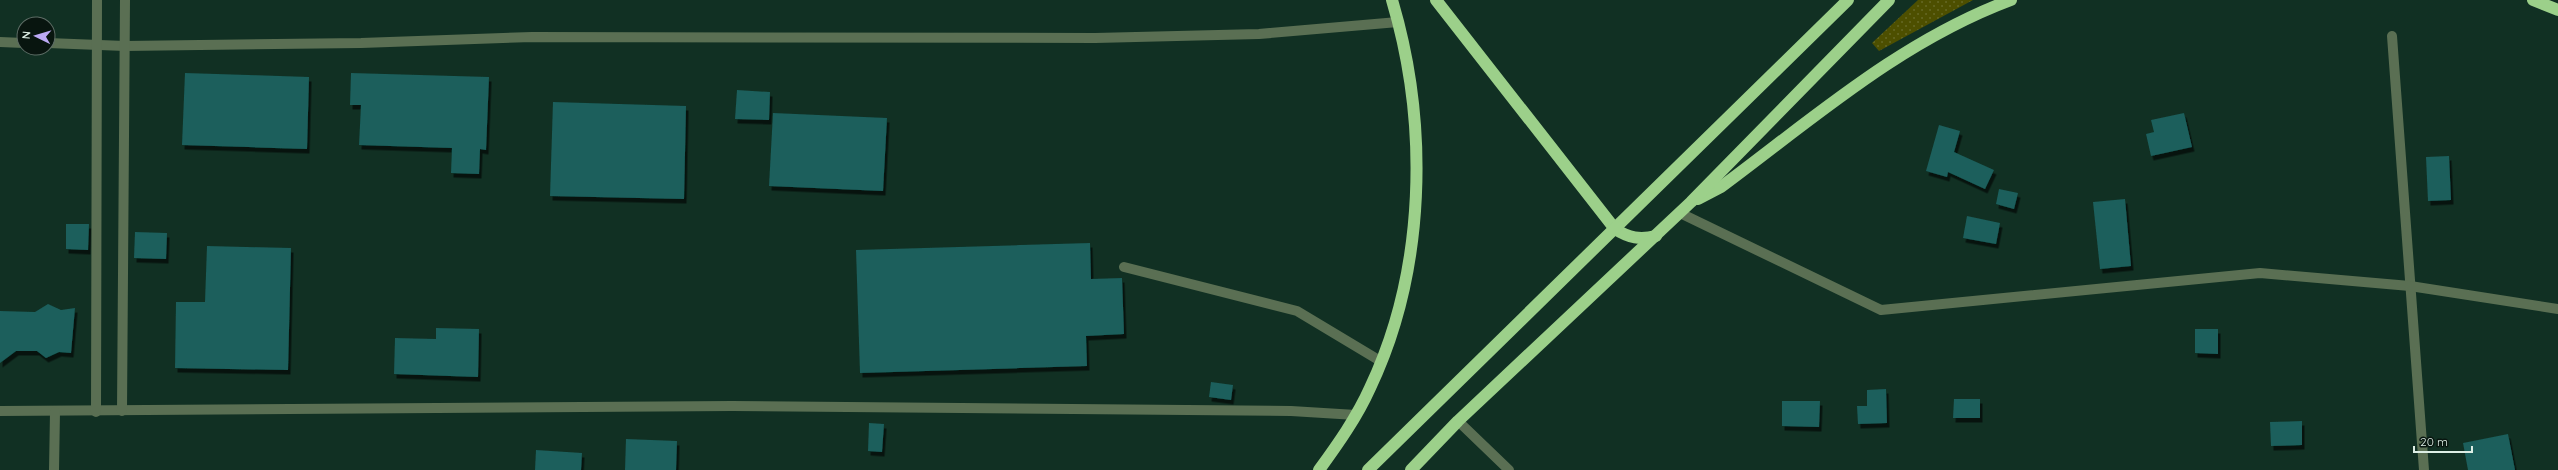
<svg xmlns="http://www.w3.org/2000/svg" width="2558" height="470" font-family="Quicksand,sans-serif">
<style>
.grass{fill:url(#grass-dots)}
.building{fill:#1b5e5b;filter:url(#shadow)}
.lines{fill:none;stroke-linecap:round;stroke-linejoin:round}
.service{stroke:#5a6f53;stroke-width:10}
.minor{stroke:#5a6f53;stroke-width:10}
.motorway{stroke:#9cd08a;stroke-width:12}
</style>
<defs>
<pattern id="grass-dots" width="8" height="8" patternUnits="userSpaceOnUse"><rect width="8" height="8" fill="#4d4f00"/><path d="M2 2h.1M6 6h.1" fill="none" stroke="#666925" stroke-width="1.8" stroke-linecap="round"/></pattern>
<filter id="shadow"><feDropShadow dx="2.5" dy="4.5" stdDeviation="0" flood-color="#0009"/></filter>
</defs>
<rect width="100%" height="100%" fill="#113023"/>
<!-- grass -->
<polygon class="grass" points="1918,0 1973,0 1879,51 1872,43"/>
<!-- building -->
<g class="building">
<polygon points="185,73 309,77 307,149 182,145"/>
<polygon points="351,73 489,77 486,150 480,149 479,174 451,173 452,148 359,145 361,105 350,105"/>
<polygon points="737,90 770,92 769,120 735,119"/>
<polygon points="553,102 686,106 684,199 550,196"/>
<polygon points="773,113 887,118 883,191 769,186"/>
<polygon points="2184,113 2192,147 2151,156 2146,134 2154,132 2151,120"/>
<polygon points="1939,125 1960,131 1954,152 1994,170 1985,189 1948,172 1947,177 1926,171"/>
<polygon points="2449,156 2451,200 2428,201 2426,157"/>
<polygon points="1999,189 2018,193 2014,209 1996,204"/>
<polygon points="2125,199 2131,266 2100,269 2093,202"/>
<polygon points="1967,216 2000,223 1996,244 1963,238"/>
<polygon points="66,224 89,224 88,250 66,249"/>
<polygon points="135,232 167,233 166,259 134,258"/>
<polygon points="1090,243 1091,279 1122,278 1124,334 1086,336 1087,366 860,373 856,250"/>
<polygon points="207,246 291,248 288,370 175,368 176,302 205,302"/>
<polygon points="48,304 61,310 75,308 71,353 59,352 46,358 37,351 16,351 0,363 0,311 35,312"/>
<polygon points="436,328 479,329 478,377 394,374 395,338 436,339"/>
<polygon points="2195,329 2218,329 2218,354 2195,353"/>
<polygon points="1211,382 1233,385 1231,400 1209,397"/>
<polygon points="1886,389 1887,423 1858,424 1857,406 1867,406 1867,390"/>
<polygon points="1954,399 1980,399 1980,418 1953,418"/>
<polygon points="1782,401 1820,401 1819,427 1782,426"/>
<polygon points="2302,421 2302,445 2271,446 2270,422"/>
<polygon points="869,423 884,424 882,452 868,451"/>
<polygon points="2508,434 2515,470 2468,470 2463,443"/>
<polygon points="626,439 677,441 676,470 625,470"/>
<polygon points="536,450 582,453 581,470 535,470"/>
</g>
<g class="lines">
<!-- service -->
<polyline class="service" points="1124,267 1297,311 1382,362"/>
<!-- minor -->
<g class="minor">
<polyline points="2392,36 2424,470"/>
<polyline points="0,42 24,43"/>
<polyline points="48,43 125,46 361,43 532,37 1095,38 1259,34 1398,22"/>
<polyline points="1680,213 1881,310 2260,273 2410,286 2558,309"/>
<polyline points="0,411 732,406 1291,411 1356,415"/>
<polyline points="122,411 125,0"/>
<polyline points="96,412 97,0"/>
<polyline points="1458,421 1509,470"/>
<polyline points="54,470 55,412"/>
</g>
<!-- motorway -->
<g class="motorway">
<path d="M1436,0L1615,229C1629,238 1640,240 1656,236"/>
<polyline points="2533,0 2558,10"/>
<path d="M1698,199L1721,187C1814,118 1901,41 2011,0"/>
<path d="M1319,470C1338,444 1357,417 1370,388C1426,270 1429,124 1392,0"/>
<polyline points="1368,470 1848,0"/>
<polyline points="1411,470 1458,421 1691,202 1889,0"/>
</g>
</g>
<!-- north arrow -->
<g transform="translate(36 36) rotate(275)"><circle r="19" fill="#08150f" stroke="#5d6c65"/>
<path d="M0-3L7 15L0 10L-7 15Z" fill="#bcaaf5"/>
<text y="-6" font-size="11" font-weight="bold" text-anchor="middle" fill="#ddeee5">N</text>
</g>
<!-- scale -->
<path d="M2414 446v6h58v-6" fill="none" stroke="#ddeee5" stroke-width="2"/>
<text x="2420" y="446" font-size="12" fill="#ddeee5" stroke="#08150f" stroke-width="3" paint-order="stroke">20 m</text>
</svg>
